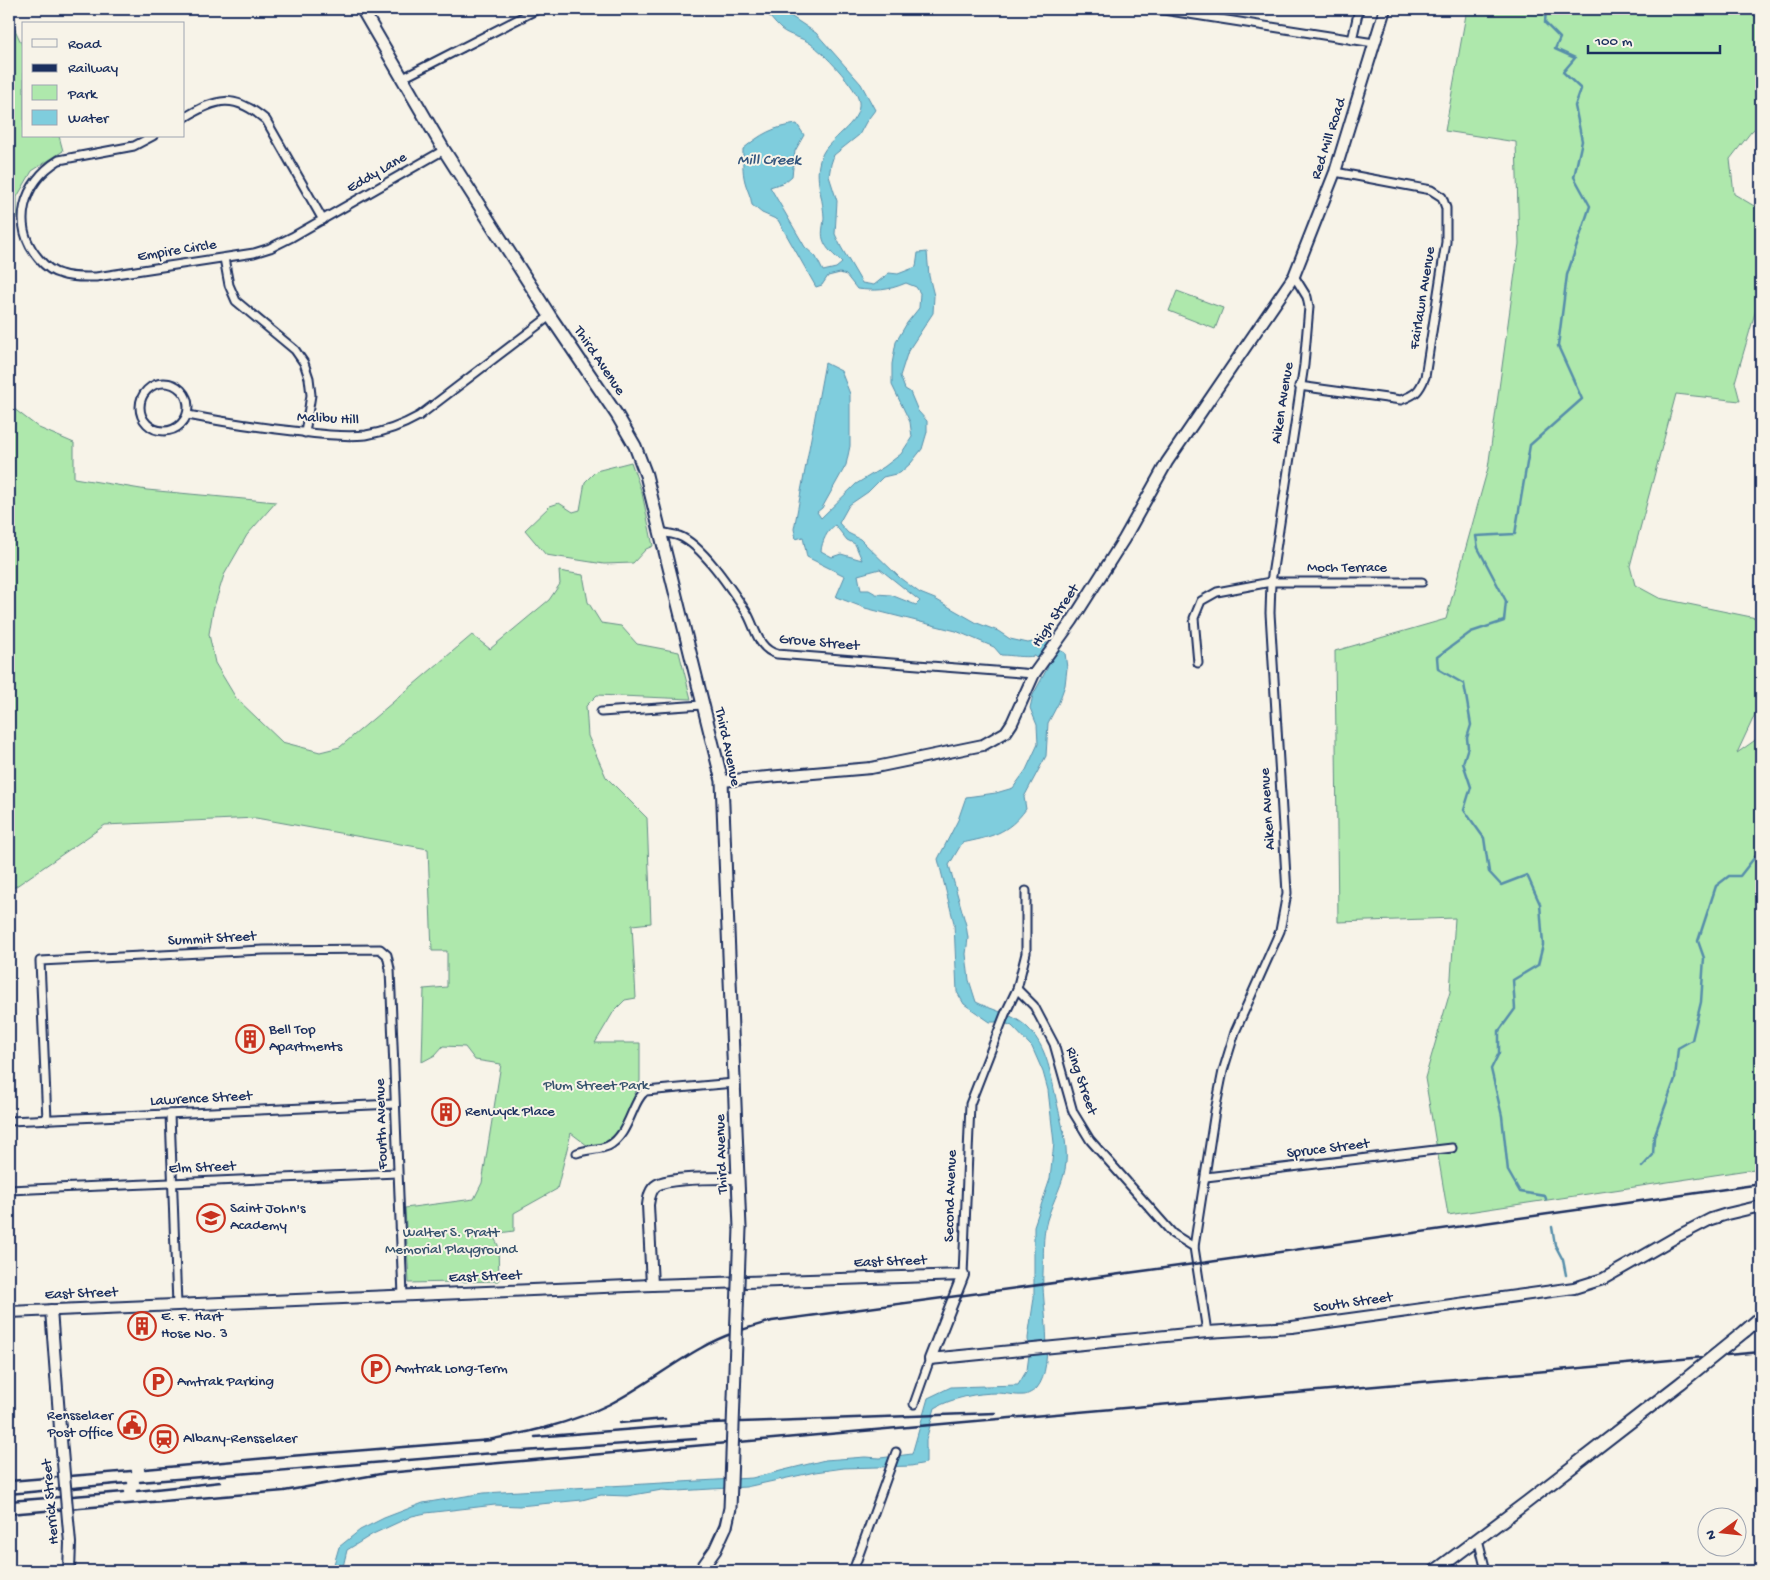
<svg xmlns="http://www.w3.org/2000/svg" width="1770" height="1580" font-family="'Gochi Hand',sans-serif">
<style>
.green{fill:#aee8ac;stroke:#648c85}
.water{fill:#7fcddd;stroke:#578eaa;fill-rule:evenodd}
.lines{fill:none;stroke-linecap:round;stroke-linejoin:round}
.stream{stroke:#578eaa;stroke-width:2.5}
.street-casing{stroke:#1b2f5e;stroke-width:11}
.secondary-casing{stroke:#1b2f5e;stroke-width:14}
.primary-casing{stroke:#1b2f5e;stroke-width:15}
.street{stroke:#f7f3e8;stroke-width:7}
.secondary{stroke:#f7f3e8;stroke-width:10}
.primary{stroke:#f7f3e8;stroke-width:11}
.rail{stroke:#1b2f5e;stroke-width:2.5}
.secondary-bridge-casing{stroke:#1b2f5e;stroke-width:14;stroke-linecap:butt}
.primary-bridge-casing{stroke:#1b2f5e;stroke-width:15;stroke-linecap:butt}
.secondary-bridge{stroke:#f7f3e8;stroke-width:10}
.primary-bridge{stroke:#f7f3e8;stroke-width:11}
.labels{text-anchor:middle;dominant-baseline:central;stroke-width:4;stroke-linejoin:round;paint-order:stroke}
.street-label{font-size:15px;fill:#1b2f5e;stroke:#f7f3e8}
.poi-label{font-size:15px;fill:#1b2f5e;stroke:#f7f3e8;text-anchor:start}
.park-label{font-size:15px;fill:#38546e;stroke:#f7f3e8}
.water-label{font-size:16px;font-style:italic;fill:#34567e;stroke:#f7f3e8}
</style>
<rect width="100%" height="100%" fill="#f7f3e8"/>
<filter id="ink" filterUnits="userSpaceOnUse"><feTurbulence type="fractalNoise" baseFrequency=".02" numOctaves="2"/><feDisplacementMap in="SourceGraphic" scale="10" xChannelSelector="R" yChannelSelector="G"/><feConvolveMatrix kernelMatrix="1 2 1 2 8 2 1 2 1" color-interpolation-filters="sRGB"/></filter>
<g filter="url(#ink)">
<!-- green -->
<g class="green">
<polygon points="1467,9 1748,9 1761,22 1761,123 1751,132 1730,159 1734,194 1761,210 1761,297 1757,306 1735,382 1740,401 1676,394 1630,566 1635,585 1659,598 1761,619 1761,697 1758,708 1737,753 1761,736 1761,1168 1448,1215 1425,1078 1450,992 1455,918 1338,922 1335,651 1446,619 1488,468 1519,244 1516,142 1445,131"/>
<polygon points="9,17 24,49 24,136 59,136 63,151 32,171 17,197 17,217 9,218"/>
<polygon points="1177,291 1223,308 1215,329 1169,311"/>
<polygon points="9,405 39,428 74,443 74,478 147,490 276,502 247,535 224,575 213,610 209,634 215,663 236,698 282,742 320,752 340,747 472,635 490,649 549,600 560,584 559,571 583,575 588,602 601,623 621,626 637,644 679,652 691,699 597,695 586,706 588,736 606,777 647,818 651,923 632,925 636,998 625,1000 614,1011 595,1043 640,1043 640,1081 624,1122 617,1133 606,1143 588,1146 571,1133 557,1189 514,1213 514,1231 492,1234 498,1245 499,1281 409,1283 405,1208 474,1199 482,1183 501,1064 475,1060 465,1047 443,1046 435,1055 422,1062 424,989 447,987 447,951 432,951 428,849 256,818 105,825 9,891"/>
<polygon points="631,462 642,493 653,546 646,549 633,563 604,564 546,555 525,530 550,506 559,503 573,512 580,510 585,482 596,471"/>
</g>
<!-- water -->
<path class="water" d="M763,9H780L816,33L861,84L875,110L866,122L859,135L834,155L831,164L829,176L837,201L835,234L841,247L862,283L874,285L889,273L898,274L916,267L918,253L927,252L929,276L934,296L933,313L908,351L900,376L905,389L910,392L918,411L927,421V432L922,449L911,463L900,473L883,477L868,492L849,505L839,523L848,533L860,539L900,578L920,593L935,599L977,623L998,631L1010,639L1028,643L1042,640L1065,653L1067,668L1065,685L1059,702L1048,723L1046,756L1024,797L1026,809C1008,834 990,837 962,843L949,865L966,925L968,938L966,954L969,980L976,1002C991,1010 1014,1014 1027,1027C1048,1047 1051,1077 1057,1103C1061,1122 1068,1143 1066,1163C1064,1183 1053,1200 1047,1220C1042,1237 1044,1255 1043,1273C1041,1302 1056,1365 1037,1388C1034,1391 1027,1395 1024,1395C1015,1396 1006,1393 997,1393C977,1393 952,1398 935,1408L926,1440V1463L911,1466L844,1468L815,1472L746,1487L677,1491L662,1490L627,1496L601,1495L582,1500L519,1506L495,1505L426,1513L412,1516L373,1534L347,1550L342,1571H332L339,1547L360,1530L384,1518L423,1503L484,1493L752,1478L825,1460L865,1457L880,1458L912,1454L928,1398L951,1387L1018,1385L1027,1370L1029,1355L1028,1338L1034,1298V1226L1050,1179L1054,1143L1048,1090L1043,1072L1032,1047L1012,1026L1002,1022H990L964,1004L957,992L954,923L938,859L958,820L966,797L996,793L1013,788L1026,770L1038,744L1037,725L1030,708L1033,695L1048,667L1035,656C1023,658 1012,655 1001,655L994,647L956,631L865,608L836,597L845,576L807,557L803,537L796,539L794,529L825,363L841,371L850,394V446L846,465L822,508L817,512L821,518L856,484L884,467L901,454L912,437L910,422L892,385V364L896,342L907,323L919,308L920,293L916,287L906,283C887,291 876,291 857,289L846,275L840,273L828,276L822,285L816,287L778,220L762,213L752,205C751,196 747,190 745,182C742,171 743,160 743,149C761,134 773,127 797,124L804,135L795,151L792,176L785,182L770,187L805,247L816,257L823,271L836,268L842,263C835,255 826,250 823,239C821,232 824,224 824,217C823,195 812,174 823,153C831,137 866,120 858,98C853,84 824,53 811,44C802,37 789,36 781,29C774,23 769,15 763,9ZM835,525L847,540L855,544L862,560L841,554L832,557L821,551C822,541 827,531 835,525ZM880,569L920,601L916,605L891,595L876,594L869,590H861L858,575Z"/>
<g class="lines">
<!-- stream -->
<g class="stream">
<polyline points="1642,1167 1653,1155 1654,1137 1675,1079 1678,1048 1692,1040 1701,1002 1704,958 1698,941 1716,886 1729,876 1740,876 1758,853 1761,833"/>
<polyline points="1546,1199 1545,1196 1520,1192 1508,1171 1502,1116 1491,1069 1499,1053 1499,1031 1515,1009 1513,980 1538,965 1543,945 1540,904 1527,875 1501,885 1489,872 1484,838 1464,810 1471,787 1463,763 1468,747 1467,738 1471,725 1464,684 1438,669 1437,657 1471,632 1504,621 1506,601 1478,548 1476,536 1515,534 1530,445 1582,399 1558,346 1567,275 1590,206 1574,177 1582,141 1575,106 1581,89 1563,72 1575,58 1555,49 1560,38 1545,23 1546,9"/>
<polyline points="1552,1227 1555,1245 1563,1260 1566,1275"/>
</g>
<defs>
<g id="street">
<polyline points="1157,9 1374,43"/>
<polyline points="1352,40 1359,9"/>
<polyline points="403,78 538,9"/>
<path d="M184,118C217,98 234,93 266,120L323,220"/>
<path d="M153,136L134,146L59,160C23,182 10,226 39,259C45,266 52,272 61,274C72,278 84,277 96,277L254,253L270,248L292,237L444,150"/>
<polyline points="224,258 229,285 236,301 295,350 304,363 309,378 311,395 305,433"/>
<circle cx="164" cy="407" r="24"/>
<path d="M1299,386L1401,400C1416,394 1419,392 1425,377L1446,242V208L1442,197L1431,190L1335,172"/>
<path d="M188,415C223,422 258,427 293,431C317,434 342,437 366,435C384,432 403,425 419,416L550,316"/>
<path d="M660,532C666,533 673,534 679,536C703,545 733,592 747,613C756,629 758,649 777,654L1034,674"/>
<polyline points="1198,663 1194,618 1201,601 1217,592 1271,582 1422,582"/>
<polyline points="601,712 702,705"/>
<polyline points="1026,891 1026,953 1017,989 1034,1006 1054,1044 1073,1112 1090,1140 1173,1234 1194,1247"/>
<polyline points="170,1114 177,1305"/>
<polyline points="47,1120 40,961 264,950 380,949 387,955 390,969 403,1296"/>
<polyline points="9,1121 394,1104"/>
<path d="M577,1153C587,1149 599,1150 608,1146C630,1135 632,1099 646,1091L734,1083"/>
<polyline points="1206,1177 1452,1148"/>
<polyline points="9,1190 397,1173"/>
<polyline points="963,1275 970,1104 1005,1014 1017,989"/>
<polyline points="1207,1332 1194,1247 1215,1111 1223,1071 1235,1032 1280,931 1287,893 1270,613 1271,582 1304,365 1309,307 1307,297 1294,276"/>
<polyline points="914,1404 930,1359"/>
<polyline points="1478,1539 1486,1571"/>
<polyline points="853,1571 896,1452"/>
</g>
<g id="secondary">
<polyline points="722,781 871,768 983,745 1006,732 1012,723 1034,674 1072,621 1124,539 1167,462 1294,276 1335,172 1385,9"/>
<path d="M652,1285L648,1205C649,1198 650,1189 657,1185C670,1177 721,1178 738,1178"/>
<polyline points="51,1310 60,1428"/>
<polyline points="9,1312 652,1285 963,1275 930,1359 1207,1332 1292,1327 1574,1288 1603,1279 1678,1236 1711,1219 1727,1214 1761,1206"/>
</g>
<g id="primary">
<polyline points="362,9 444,150 474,197 550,316 617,415 635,446 646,475 722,781 740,1228"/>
<polyline points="1745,1331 1761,1317"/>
<polyline points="700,1571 715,1550 726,1526"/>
<polyline points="1435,1571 1527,1502 1682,1382"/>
</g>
</defs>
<!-- street casing -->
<use href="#street" class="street-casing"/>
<!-- secondary casing -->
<use href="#secondary" class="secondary-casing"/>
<!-- primary casing -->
<use href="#primary" class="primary-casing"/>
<!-- street -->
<use href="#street" class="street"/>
<!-- secondary -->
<use href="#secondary" class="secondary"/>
<!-- primary -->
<use href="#primary" class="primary"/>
<!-- rail -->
<g class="rail">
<polyline points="620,1423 665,1419"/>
<polyline points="535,1437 711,1423 995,1413"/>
<path d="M483,1441C529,1432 567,1425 610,1404C642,1388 670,1365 701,1348C723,1335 747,1328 772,1321L1209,1262L1761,1184"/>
<polyline points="145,1469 290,1456 491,1440"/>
<polyline points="9,1481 131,1471"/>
<polyline points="140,1482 481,1454 696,1439"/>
<polyline points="137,1491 221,1482"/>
<polyline points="9,1494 127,1483"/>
<polyline points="9,1501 124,1492"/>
<polyline points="9,1514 284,1491 386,1473 1761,1352"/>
</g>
<defs>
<polyline id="secondary-bridge" points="60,1428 70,1543 69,1571"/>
<g id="primary-bridge">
<polyline points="1682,1382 1745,1331"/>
<polyline points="726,1526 730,1508 731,1483 740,1228"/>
</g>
</defs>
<!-- secondary-bridge casing -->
<use href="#secondary-bridge" class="secondary-bridge-casing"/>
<!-- primary-bridge casing -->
<use href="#primary-bridge" class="primary-bridge-casing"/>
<!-- secondary-bridge -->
<use href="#secondary-bridge" class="secondary-bridge"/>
<!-- primary-bridge -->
<use href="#primary-bridge" class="primary-bridge"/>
</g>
</g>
<!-- icons -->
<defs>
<symbol id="building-ring" viewBox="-11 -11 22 22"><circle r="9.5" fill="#f7f3e8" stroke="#c8321e" stroke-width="1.5"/><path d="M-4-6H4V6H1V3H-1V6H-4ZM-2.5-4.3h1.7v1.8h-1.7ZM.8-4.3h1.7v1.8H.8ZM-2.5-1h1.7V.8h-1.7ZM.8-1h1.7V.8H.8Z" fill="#c8321e"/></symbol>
<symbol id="school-ring" viewBox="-11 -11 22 22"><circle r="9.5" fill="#f7f3e8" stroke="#c8321e" stroke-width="1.5"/><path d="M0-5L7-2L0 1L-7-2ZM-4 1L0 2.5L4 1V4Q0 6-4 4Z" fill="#c8321e"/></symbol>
<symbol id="parking-ring" viewBox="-11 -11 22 22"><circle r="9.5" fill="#f7f3e8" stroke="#c8321e" stroke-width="1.5"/><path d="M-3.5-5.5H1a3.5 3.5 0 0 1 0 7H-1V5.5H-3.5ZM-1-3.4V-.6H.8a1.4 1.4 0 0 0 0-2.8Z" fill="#c8321e"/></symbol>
<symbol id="civic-ring" viewBox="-11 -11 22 22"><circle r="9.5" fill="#f7f3e8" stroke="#c8321e" stroke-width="1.5"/><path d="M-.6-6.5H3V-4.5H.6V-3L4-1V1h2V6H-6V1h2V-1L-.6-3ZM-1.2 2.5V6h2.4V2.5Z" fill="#c8321e"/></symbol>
<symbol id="station-ring" viewBox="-11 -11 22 22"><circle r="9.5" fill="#f7f3e8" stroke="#c8321e" stroke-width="1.5"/><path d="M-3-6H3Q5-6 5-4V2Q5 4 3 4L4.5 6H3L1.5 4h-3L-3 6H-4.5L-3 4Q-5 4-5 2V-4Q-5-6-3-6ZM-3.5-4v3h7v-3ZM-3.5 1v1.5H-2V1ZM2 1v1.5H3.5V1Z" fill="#c8321e"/></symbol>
</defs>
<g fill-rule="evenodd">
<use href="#building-ring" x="234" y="1023" width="32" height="32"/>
<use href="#building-ring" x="430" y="1096" width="32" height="32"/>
<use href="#school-ring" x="195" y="1202" width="32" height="32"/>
<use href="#building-ring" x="126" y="1310" width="32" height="32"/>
<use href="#parking-ring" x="360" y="1353" width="32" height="32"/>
<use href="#parking-ring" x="142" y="1366" width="32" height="32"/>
<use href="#civic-ring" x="116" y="1409" width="32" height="32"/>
<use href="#station-ring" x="148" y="1423" width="32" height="32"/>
</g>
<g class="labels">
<!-- street labels -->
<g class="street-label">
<text transform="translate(1329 139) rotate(-72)">Red Mill Road</text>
<text transform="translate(377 173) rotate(-30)">Eddy Lane</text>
<text transform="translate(177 251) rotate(-9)">Empire Circle</text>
<text transform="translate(1423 298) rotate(-81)">Fairlawn Avenue</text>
<text transform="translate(599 361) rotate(56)">Third Avenue</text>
<text transform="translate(1283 403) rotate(-81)">Aiken Avenue</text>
<text transform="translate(328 419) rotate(3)">Malibu Hill</text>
<text x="1347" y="568">Moch Terrace</text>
<text transform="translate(1056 616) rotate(-56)">High Street</text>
<text transform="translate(819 643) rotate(5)">Grove Street</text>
<text transform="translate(727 747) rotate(78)">Third Avenue</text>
<text transform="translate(1268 809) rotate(-94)">Aiken Avenue</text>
<text transform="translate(212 939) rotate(-3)">Summit Street</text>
<text transform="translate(1081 1081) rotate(71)">Ring Street</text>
<text transform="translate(201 1099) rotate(-3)">Lawrence Street</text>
<text transform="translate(382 1124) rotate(-92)">Fourth Avenue</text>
<text transform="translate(1328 1149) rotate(-7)">Spruce Street</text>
<text transform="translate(722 1154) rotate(-92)">Third Avenue</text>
<text transform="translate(202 1168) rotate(-2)">Elm Street</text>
<text transform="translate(951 1196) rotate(-88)">Second Avenue</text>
<text transform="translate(890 1262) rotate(-2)">East Street</text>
<text transform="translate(485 1277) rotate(-2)">East Street</text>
<text transform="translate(81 1294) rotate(-2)">East Street</text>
<text transform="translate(1353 1303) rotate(-8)">South Street</text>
<text transform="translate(51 1502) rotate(-95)">Herrick Street</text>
</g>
<!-- poi labels -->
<g class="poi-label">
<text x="269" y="1030">Bell Top<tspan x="269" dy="17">Apartments</tspan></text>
<text x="465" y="1112">Renwyck Place</text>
<text x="230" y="1209">Saint John's<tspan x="230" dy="17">Academy</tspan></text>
<text x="161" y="1317">E. F. Hart<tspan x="161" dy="17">Hose No. 3</tspan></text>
<text x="395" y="1369">Amtrak Long-Term</text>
<text x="177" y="1382">Amtrak Parking</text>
<text x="113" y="1416" text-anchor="end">Rensselaer<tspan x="113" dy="17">Post Office</tspan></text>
<text x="183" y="1439">Albany-Rensselaer</text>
</g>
<!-- park labels -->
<g class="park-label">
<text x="596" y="1086">Plum Street Park</text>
<text x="451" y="1233">Walter S. Pratt<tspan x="451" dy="17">Memorial Playground</tspan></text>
</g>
<!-- water labels -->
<g class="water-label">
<text x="769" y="161">Mill Creek</text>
</g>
</g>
<!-- margin -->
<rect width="1770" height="1580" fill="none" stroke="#f7f3e8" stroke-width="30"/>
<rect x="15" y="15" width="1740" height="1550" fill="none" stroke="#1b2f5e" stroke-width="2" filter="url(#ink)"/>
<!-- legend -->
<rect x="22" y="22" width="162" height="115" fill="#f7f3e8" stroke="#9fa5b1"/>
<rect x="32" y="39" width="25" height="8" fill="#f7f3e8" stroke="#9fa5b1"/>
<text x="68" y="48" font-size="15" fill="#1b2f5e">Road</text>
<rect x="32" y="64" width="25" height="8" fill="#1b2f5e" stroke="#9fa5b1"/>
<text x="68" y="72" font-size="15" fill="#1b2f5e">Railway</text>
<rect x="32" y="85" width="25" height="15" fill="#aee8ac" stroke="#9fa5b1"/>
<text x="68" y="98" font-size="15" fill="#1b2f5e">Park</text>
<rect x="32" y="110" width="25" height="15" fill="#7fcddd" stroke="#9fa5b1"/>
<text x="68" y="122" font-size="15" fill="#1b2f5e">Water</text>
<!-- north arrow -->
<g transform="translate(1722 1532) rotate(255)"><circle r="24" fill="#f7f3e8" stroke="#9fa5b1"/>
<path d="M0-4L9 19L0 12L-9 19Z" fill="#c8321e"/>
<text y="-8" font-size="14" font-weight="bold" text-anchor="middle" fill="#1b2f5e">N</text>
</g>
<!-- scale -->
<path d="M1588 45v8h132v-8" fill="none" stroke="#1b2f5e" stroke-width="2.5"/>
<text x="1595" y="45" font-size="15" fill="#1b2f5e" stroke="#f7f3e8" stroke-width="4" paint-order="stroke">100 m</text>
</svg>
